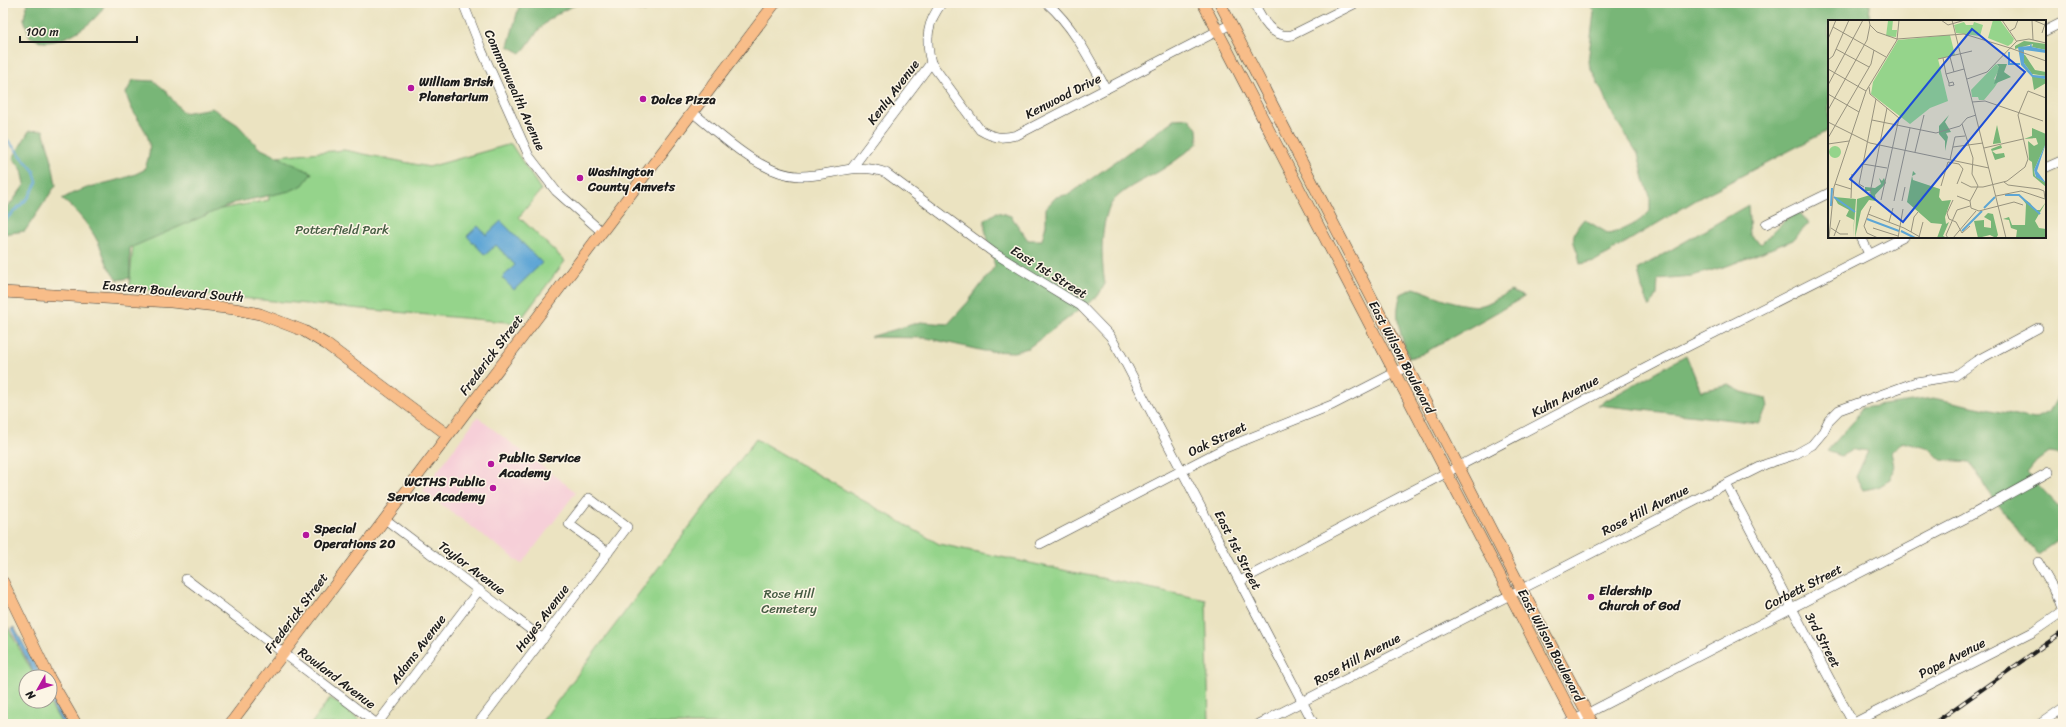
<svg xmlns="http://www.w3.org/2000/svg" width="2066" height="727" font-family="Sriracha,sans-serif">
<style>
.built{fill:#f6cfd8}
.green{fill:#95d48b;stroke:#587854}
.forest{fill:#78b677;stroke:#4a694a}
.water{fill:#5ea6d5;stroke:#3d6178}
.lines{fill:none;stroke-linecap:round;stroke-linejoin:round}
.stream{stroke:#5ea6d5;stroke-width:2.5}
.minor-casing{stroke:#3b3a35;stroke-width:10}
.major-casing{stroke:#3b3a35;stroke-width:12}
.minor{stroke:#fff;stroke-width:9}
.major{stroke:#f8bd89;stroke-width:11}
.rail-casing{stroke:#1c1c1c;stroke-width:4}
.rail{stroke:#fcf5e5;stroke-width:2.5;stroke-dasharray:8;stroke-linecap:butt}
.poi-dot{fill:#b5179e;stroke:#fcf5e5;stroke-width:1.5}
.labels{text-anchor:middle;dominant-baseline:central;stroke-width:3;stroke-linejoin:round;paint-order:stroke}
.poi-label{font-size:13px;font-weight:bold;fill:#1c1c1c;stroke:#fcf5e5;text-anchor:start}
.street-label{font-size:13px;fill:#1c1c1c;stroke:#fcf5e5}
.park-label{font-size:13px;fill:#465c43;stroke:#fcf5e5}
.inset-river{fill:none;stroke:#5ea6d5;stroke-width:2}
.inset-road{fill:none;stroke:#98937f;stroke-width:1}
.view{fill:#1d4ed8;fill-opacity:0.15;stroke:#1d4ed8;stroke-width:2}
.inset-edge{fill:none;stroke:#1c1c1c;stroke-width:2}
</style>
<rect width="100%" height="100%" fill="#fcf5e5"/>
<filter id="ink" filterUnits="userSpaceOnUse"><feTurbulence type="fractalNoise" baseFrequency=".025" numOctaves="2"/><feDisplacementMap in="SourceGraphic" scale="8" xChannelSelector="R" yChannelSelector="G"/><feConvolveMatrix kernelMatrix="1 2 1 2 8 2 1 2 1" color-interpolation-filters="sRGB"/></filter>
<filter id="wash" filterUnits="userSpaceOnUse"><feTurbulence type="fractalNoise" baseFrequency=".012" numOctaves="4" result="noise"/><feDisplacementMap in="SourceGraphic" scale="16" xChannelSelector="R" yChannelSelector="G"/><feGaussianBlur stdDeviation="0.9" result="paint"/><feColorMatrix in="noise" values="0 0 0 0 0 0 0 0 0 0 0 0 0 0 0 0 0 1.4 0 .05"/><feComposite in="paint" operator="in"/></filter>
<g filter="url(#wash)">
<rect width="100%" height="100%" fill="#ebe3c1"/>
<!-- built -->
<polygon class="built" points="477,417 576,492 522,564 423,491"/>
<!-- green -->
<g class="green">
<polygon points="511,144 541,190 519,217 565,261 518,323 129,288 135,225 269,200 265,157 344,150 429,167"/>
<polygon points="756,439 939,544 1206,600 1209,724 540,724"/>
<polygon points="3,619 35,677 26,677 26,701 48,701 62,724 3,724"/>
<polygon points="330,698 335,701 365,724 311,724"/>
</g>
<!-- forest -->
<g class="forest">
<path d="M27,3H105C99,22 64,43 44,42C40,42 34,38 30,37L24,19Z"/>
<path d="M520,3H582C567,7 549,17 539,30C532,37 529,45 521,53L508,46Z"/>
<polygon points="618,3 649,3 645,12"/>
<path d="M1589,3H1870L1869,21H1829V130L1701,197L1595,261L1580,264C1577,241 1565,241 1584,219L1609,234C1626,229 1638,224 1650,211V196L1645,183L1638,154L1614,117L1588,62L1594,12Z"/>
<path d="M133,80L154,81L165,90L183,113L212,108L238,125L259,148L312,173L303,185L290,191L234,203L130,248V278L117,280C106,267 105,256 98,242C89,225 77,211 62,199C87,183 118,184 144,170C161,132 134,126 126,93Z"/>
<path d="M1189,118L1197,129L1198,143C1188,151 1177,160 1166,167C1150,178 1128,185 1114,200C1099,218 1101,262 1105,284L1098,296L1028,348L1014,352L984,351L927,338L870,337L920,322L948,324L968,302L995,266L985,229V220L997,212L1011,216L1028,240H1042L1046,225V208L1056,197L1070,194L1175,119Z"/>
<polygon points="43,130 51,157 56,185 25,231 3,234 3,210 12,202 25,184 22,170 13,158 29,131"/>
<polygon points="1748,205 1750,235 1761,244 1786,219 1799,212 1809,223 1793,240 1727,266 1692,276 1658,279 1657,295 1650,307 1642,289 1638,269"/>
<path d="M1414,288C1433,294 1468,311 1486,304C1495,300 1503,295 1511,291L1524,297L1422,354L1409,358C1401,335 1393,318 1401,294Z"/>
<polygon points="1686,355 1701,391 1729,385 1742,392 1766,398 1768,407 1759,423 1598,405"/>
<polygon points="2063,388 2063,455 2048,453 2036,462 2027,473 2063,511 2062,538 2038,555 1990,494 1970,462 1941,460 1930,449 1902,442 1891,452 1894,466 1890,480 1878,487 1863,490 1856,477 1868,451 1854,449 1841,456 1827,451 1854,421 1862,408 1933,398 2035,419 2049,412"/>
</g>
<!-- water -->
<g class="water">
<polygon points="501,221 542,263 514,290 502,278 515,265 496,245 485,255 467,236 478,226 486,235"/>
<polygon points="14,627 42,677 36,677 11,629"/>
<polygon points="50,692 68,724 62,724 50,701"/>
</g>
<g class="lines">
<!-- stream -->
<polyline class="stream" points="3,135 34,171 37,182 29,197 3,222"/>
</g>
</g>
<g filter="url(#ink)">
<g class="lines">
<defs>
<g id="minor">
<polyline points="463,3 482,51 529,156 556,191 602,232"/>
<path d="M1047,3C1074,27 1089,58 1106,89"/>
<path d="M1254,3C1262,19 1272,39 1292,35L1356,3"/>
<polyline points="2045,31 2063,22"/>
<path d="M931,63L980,130C993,138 1002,139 1017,135L1231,24"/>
<path d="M692,112C721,135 761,175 799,176C829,177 857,161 886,173L994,253L1081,306L1110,336L1124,360L1314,724"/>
<path d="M852,168L931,63C925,39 927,22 942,3"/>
<polyline points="2045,168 2063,160"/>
<polyline points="1766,224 1829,193"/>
<polyline points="1861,237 1869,254"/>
<polyline points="1726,484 1853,723"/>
<polyline points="385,519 543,639"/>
<polyline points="1040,544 1225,448 1332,405 1408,366"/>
<polyline points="186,579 377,724"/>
<polyline points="1240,581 1663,359 1904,237"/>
<polyline points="377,724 479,590"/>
<path d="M478,724C528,658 578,593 627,527L589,498L569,524L608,553"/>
<polyline points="1259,724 1726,484 1766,464 1794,455 1812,445 1823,432 1829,420 1839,410 1916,382 1955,376 1976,361 2038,328"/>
<polyline points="1567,724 1964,519 2049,472"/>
<polyline points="1852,724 2033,632 2062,612 2053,588 2038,562"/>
<polyline points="2040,724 2063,708"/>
</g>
<g id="major">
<polyline points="1203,3 1577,724"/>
<polyline points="1220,3 1521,588 1593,724"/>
<polyline points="3,292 171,302 235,309 260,314 304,331 326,344 448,435"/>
<polyline points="3,582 49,677"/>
<polyline points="50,679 76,724"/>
<polyline points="230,724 775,3"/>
</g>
</defs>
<!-- minor casing -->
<use href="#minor" class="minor-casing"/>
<!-- major casing -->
<use href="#major" class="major-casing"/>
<!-- minor -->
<use href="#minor" class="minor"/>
<!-- major -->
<use href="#major" class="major"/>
<defs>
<polyline id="rail" points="1933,724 2063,632"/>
</defs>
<!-- rail casing -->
<use href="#rail" class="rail-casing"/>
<!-- rail -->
<use href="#rail" class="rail"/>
</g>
</g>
<!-- markers -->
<g class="poi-dot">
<circle cx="411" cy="88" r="4"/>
<circle cx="643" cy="99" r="4"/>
<circle cx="580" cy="178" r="4"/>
<circle cx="491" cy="464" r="4"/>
<circle cx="493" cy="488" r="4"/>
<circle cx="306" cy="535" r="4"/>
<circle cx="1591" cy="597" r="4"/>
</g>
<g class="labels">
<!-- poi labels -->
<g class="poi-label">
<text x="419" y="81">William Brish<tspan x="419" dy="15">Planetarium</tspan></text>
<text x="651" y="99">Dolce Pizza</text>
<text x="588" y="171">Washington<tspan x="588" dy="15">County Amvets</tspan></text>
<text x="499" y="457">Public Service<tspan x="499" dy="15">Academy</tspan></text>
<text x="485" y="481" text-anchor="end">WCTHS Public<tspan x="485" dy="15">Service Academy</tspan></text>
<text x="314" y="528">Special<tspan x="314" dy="15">Operations 20</tspan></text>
<text x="1599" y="590">Eldership<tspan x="1599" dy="15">Church of God</tspan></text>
</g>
<!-- street labels -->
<g class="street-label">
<text transform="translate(515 90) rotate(66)">Commonwealth Avenue</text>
<text transform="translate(893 92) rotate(-53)">Kenly Avenue</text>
<text transform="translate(1063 96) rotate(-27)">Kenwood Drive</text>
<text transform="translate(1049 272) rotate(32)">East 1st Street</text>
<text transform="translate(173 291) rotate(5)">Eastern Boulevard South</text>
<text transform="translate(491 355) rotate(-53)">Frederick Street</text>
<text transform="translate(1402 357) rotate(62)">East Wilson Boulevard</text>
<text transform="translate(1565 396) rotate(-28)">Kuhn Avenue</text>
<text transform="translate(1217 439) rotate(-26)">Oak Street</text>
<text transform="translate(1645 510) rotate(-27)">Rose Hill Avenue</text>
<text transform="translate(1238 550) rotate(63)">East 1st Street</text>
<text transform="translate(472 568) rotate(37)">Taylor Avenue</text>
<text transform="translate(1803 587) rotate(-27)">Corbett Street</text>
<text transform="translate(296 613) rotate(-53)">Frederick Street</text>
<text transform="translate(542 618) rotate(-53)">Hayes Avenue</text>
<text transform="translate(1823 640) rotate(62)">3rd Street</text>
<text transform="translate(1551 645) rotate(62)">East Wilson Boulevard</text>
<text transform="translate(418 649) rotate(-53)">Adams Avenue</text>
<text transform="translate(1952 658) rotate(-27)">Pope Avenue</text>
<text transform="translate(1357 659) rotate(-28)">Rose Hill Avenue</text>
<text transform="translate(337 678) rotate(37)">Rowland Avenue</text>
</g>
<!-- park labels -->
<g class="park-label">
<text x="342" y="229">Potterfield Park</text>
<text x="789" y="593">Rose Hill<tspan x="789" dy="15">Cemetery</tspan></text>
</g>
</g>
<!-- overview -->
<g transform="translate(1828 20)">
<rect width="218" height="218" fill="#ebe3c1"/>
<path d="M65,0L64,10H69L68,17L58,16L60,1ZM165,0H172L186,19L184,23L180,26L160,18ZM136,2L138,5H145L146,2L155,5L152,16L128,13L126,5ZM122,15L127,35L110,39L120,81L102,88L82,104L43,74L45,62L70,20ZM168,44L172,48L166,59L170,62L166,68L156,80H151L150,77H144L143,70ZM1 132a6 6 0 1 1 12 0a6 6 0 1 1-12 0Z" fill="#95d48b"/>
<path d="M196,21L218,24V30L204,27L205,24L187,29V26ZM194,34L197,35L207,50L218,52V56L204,54L196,43ZM169,44H179L176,52L183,57L166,64L171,47ZM212,57L218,59V63L206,70L204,57ZM121,95L117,102L123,112L118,113L120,117L117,131V121L111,114V106ZM169,105L173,123L165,124V123ZM204,108L218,114V123L206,150L207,156L218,163V167L205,156L204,142L201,140L200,121L206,126L210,124L208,118L196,119L204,116ZM173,125L174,128L164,131L168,134L176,133L177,137L167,140L163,129ZM85,151L88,154L84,156L85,160L112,169L111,177L114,181L123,180L117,197L118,204L121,202L115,216L119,218H109L114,204L103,203L79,182ZM51,158L54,161L56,158L58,163L47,175L48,181L41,180L33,191L27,218L29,179L42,175L43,171H37V167L47,168L53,164ZM6,177L28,179L25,218L26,200L18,196L21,190L10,184ZM193,177L202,183L207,190H212L218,182L207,201L211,208L218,209V218H188L189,210L183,208L181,200L175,199L181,197L184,205H197L198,184ZM160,193L165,194L170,215L168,218L162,215L150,218L146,201L156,200V207L163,208V201L156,197Z" fill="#78b677"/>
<path d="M203,23L204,27L218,30V33L196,30V43L205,55L218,56V59L204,57L193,45L190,27L202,26ZM218,123L209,151L218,163L208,157L206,150Z" fill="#5ea6d5"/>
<path class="inset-river" d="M181,32V44H192M177,175H191L212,194M6,177L27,192M3,186L4,168M156,188L167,177M39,199L71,211M73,211L87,218M134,211L154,191"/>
<path class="inset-road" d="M41,0L42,5L49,12L69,19M113,0L120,5L137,0M124,0L178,218M174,0L189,22M204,0L205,20M205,0L217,5M5,7L58,37M182,11L187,8L190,0M214,13L218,1M0,19L8,0M69,19L136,14L182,28M182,28L218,41M8,29L41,47M122,37L126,52M115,38L118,54L121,63V66L126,65L125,62L121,63M110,39L144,31M0,40L5,36L21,0M0,49L38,71M118,54L136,49M139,59L159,52L189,21L201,19L218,23M0,65L35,0M41,67L42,74L71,98L53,180M0,74L31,92M144,82L157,81L215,101M0,90L39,20L42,5M44,100L108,113L132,106L139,98L148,95M0,102L42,123L161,148M134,104L145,138L144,154L150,166L142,181L143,188L151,191L186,182L195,185M0,118L43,44L46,30M0,124L21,121M125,127L155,123M156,128L195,119M87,132L96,95M122,140L127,117L137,116M35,144L59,148M133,162L143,167H155L179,161L197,147L200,139L190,95L200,71L218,78M7,164L23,169M113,166L120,142L131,144L135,149L129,164M36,167L31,164L48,79M42,173L59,88M129,176L142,181M168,176L193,171L217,179L216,171L211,169L180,165L176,162M23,178L24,154M125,180L119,193L121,199L128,202L134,213L142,206M66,181L82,108M74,181L77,167M43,186L36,206L39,213L50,218M40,194L76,208L92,217M61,202L65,188M3,208L12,214H20M45,208L70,216M83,212L86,197L90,192M6,216L12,200M91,217L95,202M1,218L6,167L38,71L69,20L71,0M70,218L75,189M120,218L118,215L129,190L142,186M125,218L148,191"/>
<path class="view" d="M144,9L197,52L75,202L22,159Z"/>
<rect width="218" height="218" class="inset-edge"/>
</g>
<!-- margin -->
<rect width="2066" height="727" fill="none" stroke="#fcf5e5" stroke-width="16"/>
<!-- north arrow -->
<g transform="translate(38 689) rotate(231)"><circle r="19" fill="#fcf5e5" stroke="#a29e95"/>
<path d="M0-3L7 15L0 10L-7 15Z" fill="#b5179e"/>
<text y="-6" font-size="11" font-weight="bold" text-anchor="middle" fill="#1c1c1c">N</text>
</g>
<!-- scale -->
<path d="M20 36v6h117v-6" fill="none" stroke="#1c1c1c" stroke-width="2"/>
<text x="26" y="36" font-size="12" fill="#1c1c1c" stroke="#fcf5e5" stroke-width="3" paint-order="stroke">100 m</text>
</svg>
